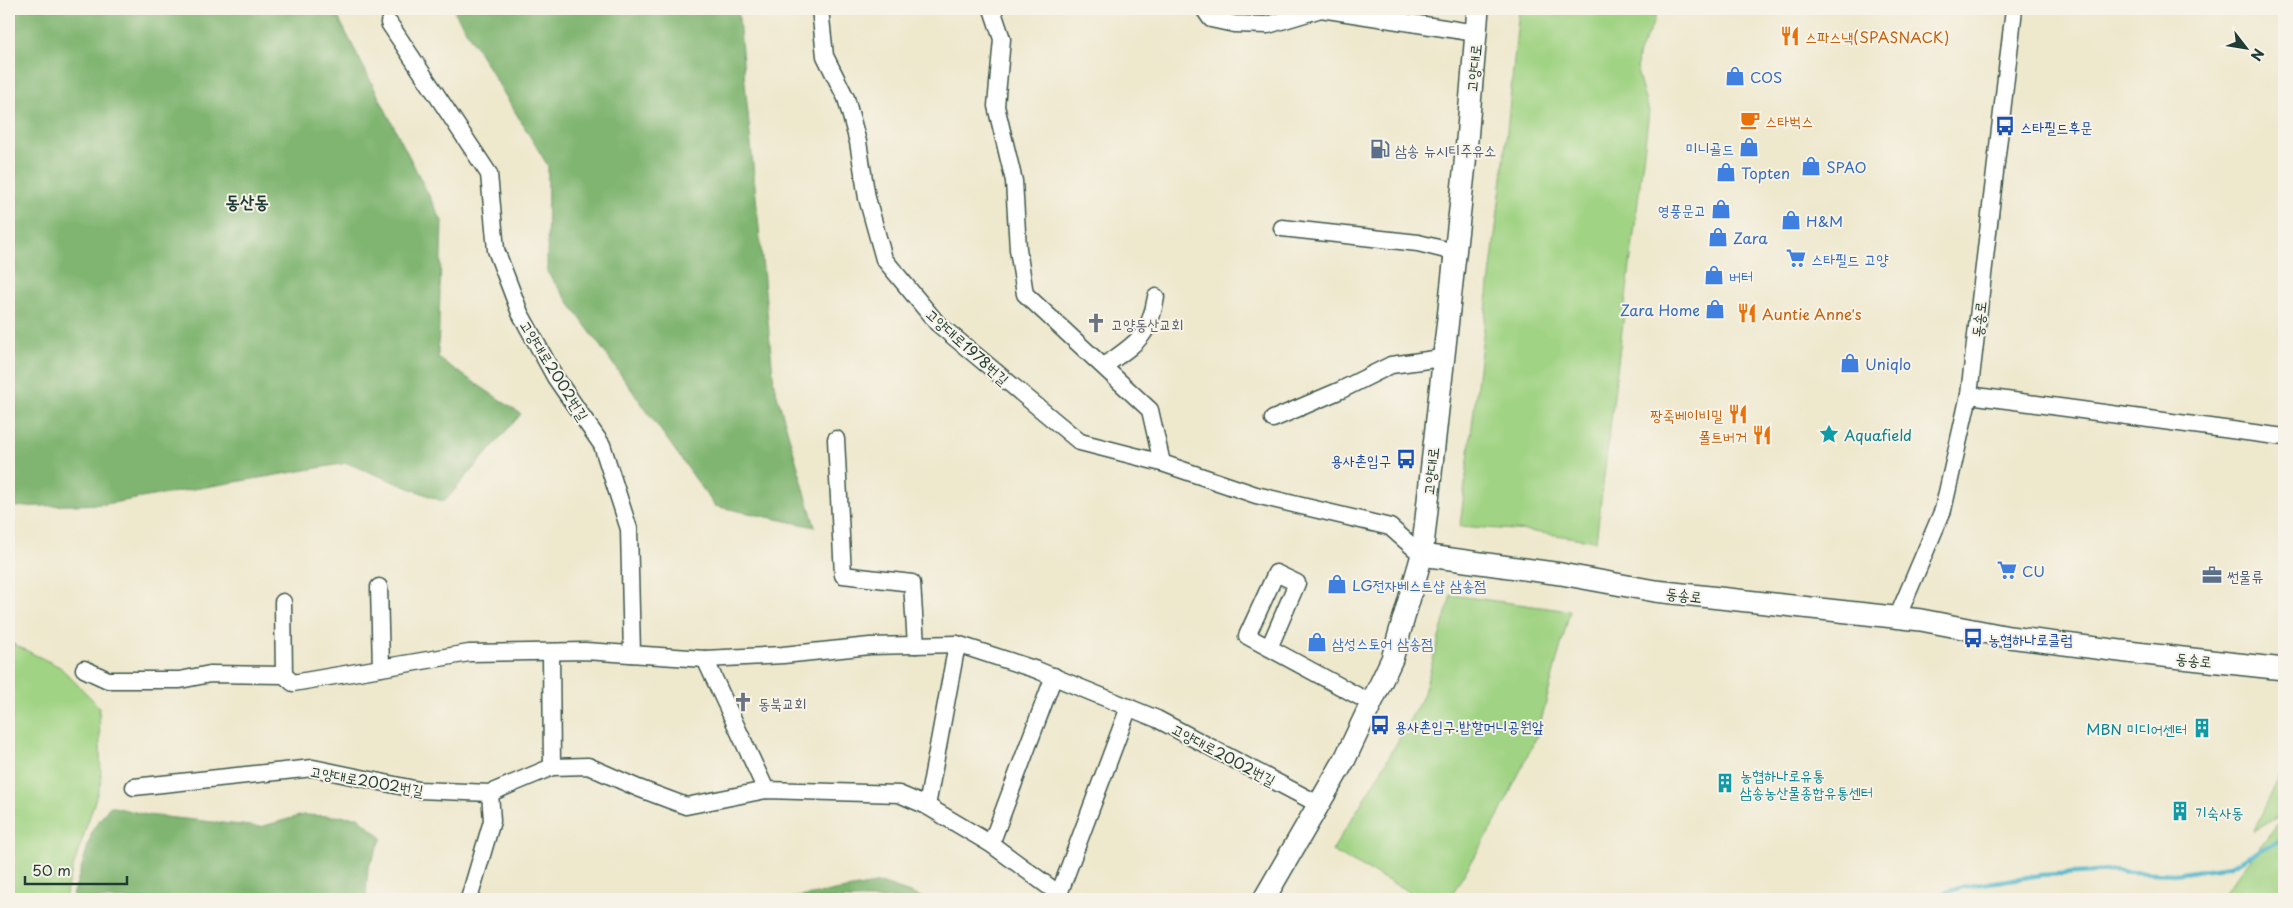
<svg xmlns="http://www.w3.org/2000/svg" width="2293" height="908" font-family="'Playpen Sans','Poor Story',sans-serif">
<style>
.green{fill:#a0d383;stroke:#60885c}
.forest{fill:#80b571;stroke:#507952}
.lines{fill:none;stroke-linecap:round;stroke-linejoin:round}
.stream{stroke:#4db5cb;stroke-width:4.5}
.minor-casing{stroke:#3e574b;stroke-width:19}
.major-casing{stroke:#3e574b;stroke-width:24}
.minor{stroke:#fff;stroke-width:16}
.major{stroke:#fff;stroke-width:21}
.labels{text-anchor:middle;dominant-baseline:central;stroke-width:4;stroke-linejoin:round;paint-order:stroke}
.food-label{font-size:15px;fill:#c56008;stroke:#f7f3e8;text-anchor:start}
.street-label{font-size:15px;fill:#1f3d34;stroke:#f7f3e8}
.shop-label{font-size:15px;fill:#366cbe;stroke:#f7f3e8;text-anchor:start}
.transit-label{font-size:15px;fill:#164399;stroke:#f7f3e8;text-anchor:start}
.service-label{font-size:15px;fill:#4e5e75;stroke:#f7f3e8;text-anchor:start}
.worship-label{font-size:15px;fill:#5b616d;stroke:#f7f3e8;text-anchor:start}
.culture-label{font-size:15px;fill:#0d838f;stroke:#f7f3e8;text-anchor:start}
.quarter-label{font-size:18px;font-weight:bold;fill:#1f3d34;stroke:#f7f3e8}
</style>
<rect width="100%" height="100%" fill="#f7f3e8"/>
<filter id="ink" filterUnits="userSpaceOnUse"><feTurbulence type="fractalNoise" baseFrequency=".02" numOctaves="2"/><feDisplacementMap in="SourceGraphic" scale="10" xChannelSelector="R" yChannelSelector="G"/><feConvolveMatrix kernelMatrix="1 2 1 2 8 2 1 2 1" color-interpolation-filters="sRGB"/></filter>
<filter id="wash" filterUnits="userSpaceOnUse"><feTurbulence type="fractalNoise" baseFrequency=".0096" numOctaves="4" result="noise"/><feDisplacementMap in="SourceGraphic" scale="20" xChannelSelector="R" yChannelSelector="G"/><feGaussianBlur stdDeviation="1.12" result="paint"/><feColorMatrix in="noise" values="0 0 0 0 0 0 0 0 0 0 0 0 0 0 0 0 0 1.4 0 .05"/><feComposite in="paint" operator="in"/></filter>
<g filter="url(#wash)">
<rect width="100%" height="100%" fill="#eee8cd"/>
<!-- green -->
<g class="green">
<path d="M1519,9H1657C1655,25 1645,38 1639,53C1633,68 1644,96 1649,111L1596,541L1528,531L1460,526L1504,161Z"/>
<polygon points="1451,595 1570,611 1537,736 1496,821 1449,899 1423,899 1332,851 1381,771 1423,696"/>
<polygon points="9,642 60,667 99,706 101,782 68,883 65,899 9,899"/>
<polygon points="2284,767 2284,813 2253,832"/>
<polygon points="2284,816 2284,899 2220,899 2275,827"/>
</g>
<!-- forest -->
<g class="forest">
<polygon points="9,9 334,9 442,221 438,358 521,414 444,502 347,463 106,504 9,507"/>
<polygon points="453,9 738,9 774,384 815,527 715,506 547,272 548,166"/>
<polygon points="110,806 147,815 260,827 303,815 358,817 382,838 368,868 366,899 72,899 93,829"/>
<polygon points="881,883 927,899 788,899"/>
</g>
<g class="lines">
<!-- stream -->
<polyline class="stream" points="1928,899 1962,887 2041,875 2112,871 2175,874 2230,866 2284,838"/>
</g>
</g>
<g filter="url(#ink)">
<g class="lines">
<defs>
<g id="minor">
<polyline points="820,9 825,56 846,98 858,142 867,198 884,259 937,323 1080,442 1162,463 1256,495 1390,527 1422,555"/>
<polyline points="992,9 1002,39 996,106 1014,181 1018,249 1025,294 1150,410 1162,463"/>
<polyline points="1204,9 1211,19 1234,24 1268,25 1321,9 1476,33"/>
<polyline points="389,23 489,174 496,250 520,313 555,377 602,445 629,529 632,654"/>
<polyline points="1282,228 1418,243 1454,252"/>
<path d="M1104,366C1136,343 1149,338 1156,297"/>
<polyline points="1969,395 2284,437"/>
<polyline points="1273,419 1341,390 1391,365 1442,358"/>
<polyline points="836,439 843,575 912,583 916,645"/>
<polyline points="379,587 381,668"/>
<polyline points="283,602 284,675"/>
<polyline points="1897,618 1943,510 1969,395 2014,9"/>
<polyline points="1269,648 1297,583 1276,573 1247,636 1371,703"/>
<polyline points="551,652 552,767"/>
<polyline points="705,659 766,790"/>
<polyline points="84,669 108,680 180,680 210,674 284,675 293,683 469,653 585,651 705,659 783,655 870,646 957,644 1037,670 1157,719 1318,804"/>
<polyline points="134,787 313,768 419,790 490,793 552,767 588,766 638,788 686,806 766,790 899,794 927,806 991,844 1059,894 1063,899"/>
<polyline points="927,806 957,644"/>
<polyline points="991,844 1054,676"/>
<polyline points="1059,894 1129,707"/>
<polyline points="469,899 492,821 490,793"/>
</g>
<g id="major">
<polyline points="1422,555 1561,574 1655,591 1921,620 2009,637 2136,653 2284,669"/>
<polyline points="1264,899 1345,759 1392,659 1422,555 1465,164 1478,9"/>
</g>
</defs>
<!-- minor casing -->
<use href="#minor" class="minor-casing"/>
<!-- major casing -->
<use href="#major" class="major-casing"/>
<!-- minor -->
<use href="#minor" class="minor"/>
<!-- major -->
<use href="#major" class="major"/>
</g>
</g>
<!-- icons -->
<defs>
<symbol id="restaurant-bare" viewBox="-9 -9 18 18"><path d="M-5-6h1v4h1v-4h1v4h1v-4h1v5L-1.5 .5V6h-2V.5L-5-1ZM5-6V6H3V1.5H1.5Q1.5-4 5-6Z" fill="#e8710a" stroke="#f7f3e8" stroke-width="2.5" paint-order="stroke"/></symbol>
<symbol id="shop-bare" viewBox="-9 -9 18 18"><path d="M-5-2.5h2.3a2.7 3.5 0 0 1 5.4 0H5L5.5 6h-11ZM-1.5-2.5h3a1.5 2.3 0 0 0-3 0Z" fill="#3f7fe0" stroke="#f7f3e8" stroke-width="2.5" paint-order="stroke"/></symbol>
<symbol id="cafe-bare" viewBox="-9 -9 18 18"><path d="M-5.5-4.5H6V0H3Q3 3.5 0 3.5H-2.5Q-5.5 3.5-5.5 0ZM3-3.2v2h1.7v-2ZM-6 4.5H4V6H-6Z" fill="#e8710a" stroke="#f7f3e8" stroke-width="2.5" paint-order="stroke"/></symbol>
<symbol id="bus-bare" viewBox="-9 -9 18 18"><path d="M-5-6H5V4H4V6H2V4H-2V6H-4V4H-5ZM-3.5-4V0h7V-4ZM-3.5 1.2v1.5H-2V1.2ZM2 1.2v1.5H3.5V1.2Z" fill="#1a4fb4" stroke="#f7f3e8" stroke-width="2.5" paint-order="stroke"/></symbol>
<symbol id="fuel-bare" viewBox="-9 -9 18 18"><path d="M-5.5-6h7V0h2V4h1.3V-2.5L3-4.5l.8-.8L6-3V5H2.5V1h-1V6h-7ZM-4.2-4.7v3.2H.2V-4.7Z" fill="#5c6f8a" stroke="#f7f3e8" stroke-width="2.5" paint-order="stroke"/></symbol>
<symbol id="supermarket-bare" viewBox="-9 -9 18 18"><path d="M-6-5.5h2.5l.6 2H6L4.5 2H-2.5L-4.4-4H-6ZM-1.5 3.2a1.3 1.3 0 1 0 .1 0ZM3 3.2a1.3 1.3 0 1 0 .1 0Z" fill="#3f7fe0" stroke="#f7f3e8" stroke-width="2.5" paint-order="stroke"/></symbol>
<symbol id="church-bare" viewBox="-9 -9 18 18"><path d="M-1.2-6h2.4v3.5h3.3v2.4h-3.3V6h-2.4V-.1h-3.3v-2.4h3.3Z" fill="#6b7280" stroke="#f7f3e8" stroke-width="2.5" paint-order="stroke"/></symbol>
<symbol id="sight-bare" viewBox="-9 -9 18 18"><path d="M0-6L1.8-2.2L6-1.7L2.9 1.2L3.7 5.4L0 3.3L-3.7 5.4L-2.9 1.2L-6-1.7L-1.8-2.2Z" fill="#0f9aa8" stroke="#f7f3e8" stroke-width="2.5" paint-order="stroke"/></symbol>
<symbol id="office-bare" viewBox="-9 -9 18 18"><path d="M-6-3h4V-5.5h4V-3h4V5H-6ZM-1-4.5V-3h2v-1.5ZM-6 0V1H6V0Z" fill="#5c6f8a" stroke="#f7f3e8" stroke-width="2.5" paint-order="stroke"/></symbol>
<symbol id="building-bare" viewBox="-9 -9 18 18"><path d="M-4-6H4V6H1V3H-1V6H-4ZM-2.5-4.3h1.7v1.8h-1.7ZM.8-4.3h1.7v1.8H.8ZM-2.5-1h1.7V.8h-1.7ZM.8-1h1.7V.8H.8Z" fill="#0f9aa8" stroke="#f7f3e8" stroke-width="2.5" paint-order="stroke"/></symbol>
</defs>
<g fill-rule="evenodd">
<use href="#restaurant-bare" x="1776" y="22" width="28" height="28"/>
<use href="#shop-bare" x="1721" y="62" width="28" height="28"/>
<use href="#cafe-bare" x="1736" y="106" width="28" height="28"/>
<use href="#bus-bare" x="1991" y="112" width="28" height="28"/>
<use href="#shop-bare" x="1735" y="133" width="28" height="28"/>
<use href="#fuel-bare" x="1366" y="135" width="28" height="28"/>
<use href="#shop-bare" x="1797" y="152" width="28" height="28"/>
<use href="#shop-bare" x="1712" y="158" width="28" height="28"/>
<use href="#shop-bare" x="1707" y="195" width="28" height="28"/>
<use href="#shop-bare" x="1777" y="206" width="28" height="28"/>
<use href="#shop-bare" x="1704" y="223" width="28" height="28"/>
<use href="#supermarket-bare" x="1782" y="244" width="28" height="28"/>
<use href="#shop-bare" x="1700" y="261" width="28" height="28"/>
<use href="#shop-bare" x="1701" y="295" width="28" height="28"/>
<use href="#restaurant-bare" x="1733" y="299" width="28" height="28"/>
<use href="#church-bare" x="1082" y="309" width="28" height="28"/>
<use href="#shop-bare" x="1836" y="349" width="28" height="28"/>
<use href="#restaurant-bare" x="1724" y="400" width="28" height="28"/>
<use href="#sight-bare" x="1815" y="420" width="28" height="28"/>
<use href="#restaurant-bare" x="1748" y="421" width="28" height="28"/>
<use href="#bus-bare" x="1392" y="445" width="28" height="28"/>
<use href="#supermarket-bare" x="1993" y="556" width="28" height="28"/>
<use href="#office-bare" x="2198" y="561" width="28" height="28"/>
<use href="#shop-bare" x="1323" y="570" width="28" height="28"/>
<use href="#bus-bare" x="1959" y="624" width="28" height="28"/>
<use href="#shop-bare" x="1303" y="628" width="28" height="28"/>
<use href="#church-bare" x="729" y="688" width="28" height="28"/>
<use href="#bus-bare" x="1366" y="711" width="28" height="28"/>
<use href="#building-bare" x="2188" y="714" width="28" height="28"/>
<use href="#building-bare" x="1711" y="769" width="28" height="28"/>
<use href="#building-bare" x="2166" y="797" width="28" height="28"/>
</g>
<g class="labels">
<!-- food labels -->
<g class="food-label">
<text x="1805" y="36">스파스낵(SPASNACK)</text>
<text x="1765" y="120">스타벅스</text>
<text x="1762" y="313">Auntie Anne's</text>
<text x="1723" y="414" text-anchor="end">짱죽베이비밀</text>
<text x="1747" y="435" text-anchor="end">폴트버거</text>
</g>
<!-- street labels -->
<g class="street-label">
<text transform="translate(1473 68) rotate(-85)">고양대로</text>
<text transform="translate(1978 319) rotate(-84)">동송로</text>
<text transform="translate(968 346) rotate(42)">고양대로1978번길</text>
<text transform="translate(555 370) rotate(58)">고양대로2002번길</text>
<text transform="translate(1430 471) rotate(-84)">고양대로</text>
<text transform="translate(1684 594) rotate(7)">동송로</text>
<text transform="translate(2194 659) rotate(6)">동송로</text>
<text transform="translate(1224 754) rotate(28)">고양대로2002번길</text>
<text transform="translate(367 780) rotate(10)">고양대로2002번길</text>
</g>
<!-- shop labels -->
<g class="shop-label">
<text x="1750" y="76">COS</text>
<text x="1734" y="147" text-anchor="end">미니골드</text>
<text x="1826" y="166">SPAO</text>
<text x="1741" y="172">Topten</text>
<text x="1706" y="209" text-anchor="end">영풍문고</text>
<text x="1806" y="220">H&amp;M</text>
<text x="1733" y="237">Zara</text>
<text x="1811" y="258">스타필드 고양</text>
<text x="1729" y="275">버터</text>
<text x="1700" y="309" text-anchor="end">Zara Home</text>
<text x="1865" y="363">Uniqlo</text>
<text x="2022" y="570">CU</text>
<text x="1352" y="584">LG전자베스트샵 삼송점</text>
<text x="1332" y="642">삼성스토어 삼송점</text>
</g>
<!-- transit labels -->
<g class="transit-label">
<text x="2020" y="126">스타필드후문</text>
<text x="1391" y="459" text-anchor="end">용사촌입구</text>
<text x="1988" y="638">농협하나로클럽</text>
<text x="1395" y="725">용사촌입구.밥할머니공원앞</text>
</g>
<!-- service labels -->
<g class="service-label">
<text x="1395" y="149">삼송 뉴시티주유소</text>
<text x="2227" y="575">썬물류</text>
</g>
<!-- worship labels -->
<g class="worship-label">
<text x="1111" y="323">고양동산교회</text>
<text x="758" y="702">동북교회</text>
</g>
<!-- culture labels -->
<g class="culture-label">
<text x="1844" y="434">Aquafield</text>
<text x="2187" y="728" text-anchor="end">MBN 미디어센터</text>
<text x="1740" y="774">농협하나로유통<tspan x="1740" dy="17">삼송농산물종합유통센터</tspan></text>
<text x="2195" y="811">기숙사동</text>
</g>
<!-- quarter labels -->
<g class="quarter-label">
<text x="247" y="200">동산동</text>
</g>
</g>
<!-- margin -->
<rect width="2293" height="908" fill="none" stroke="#f7f3e8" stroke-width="30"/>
<!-- north arrow -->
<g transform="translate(2246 48) rotate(121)" stroke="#f7f3e8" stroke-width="4" paint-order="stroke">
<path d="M0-4L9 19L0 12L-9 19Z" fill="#1f3d34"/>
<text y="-8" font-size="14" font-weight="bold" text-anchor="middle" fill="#1f3d34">N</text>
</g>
<!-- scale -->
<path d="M25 876v8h102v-8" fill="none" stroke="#1f3d34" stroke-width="2.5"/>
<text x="32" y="876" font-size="15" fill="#1f3d34" stroke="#f7f3e8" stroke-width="4" paint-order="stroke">50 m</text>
</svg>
